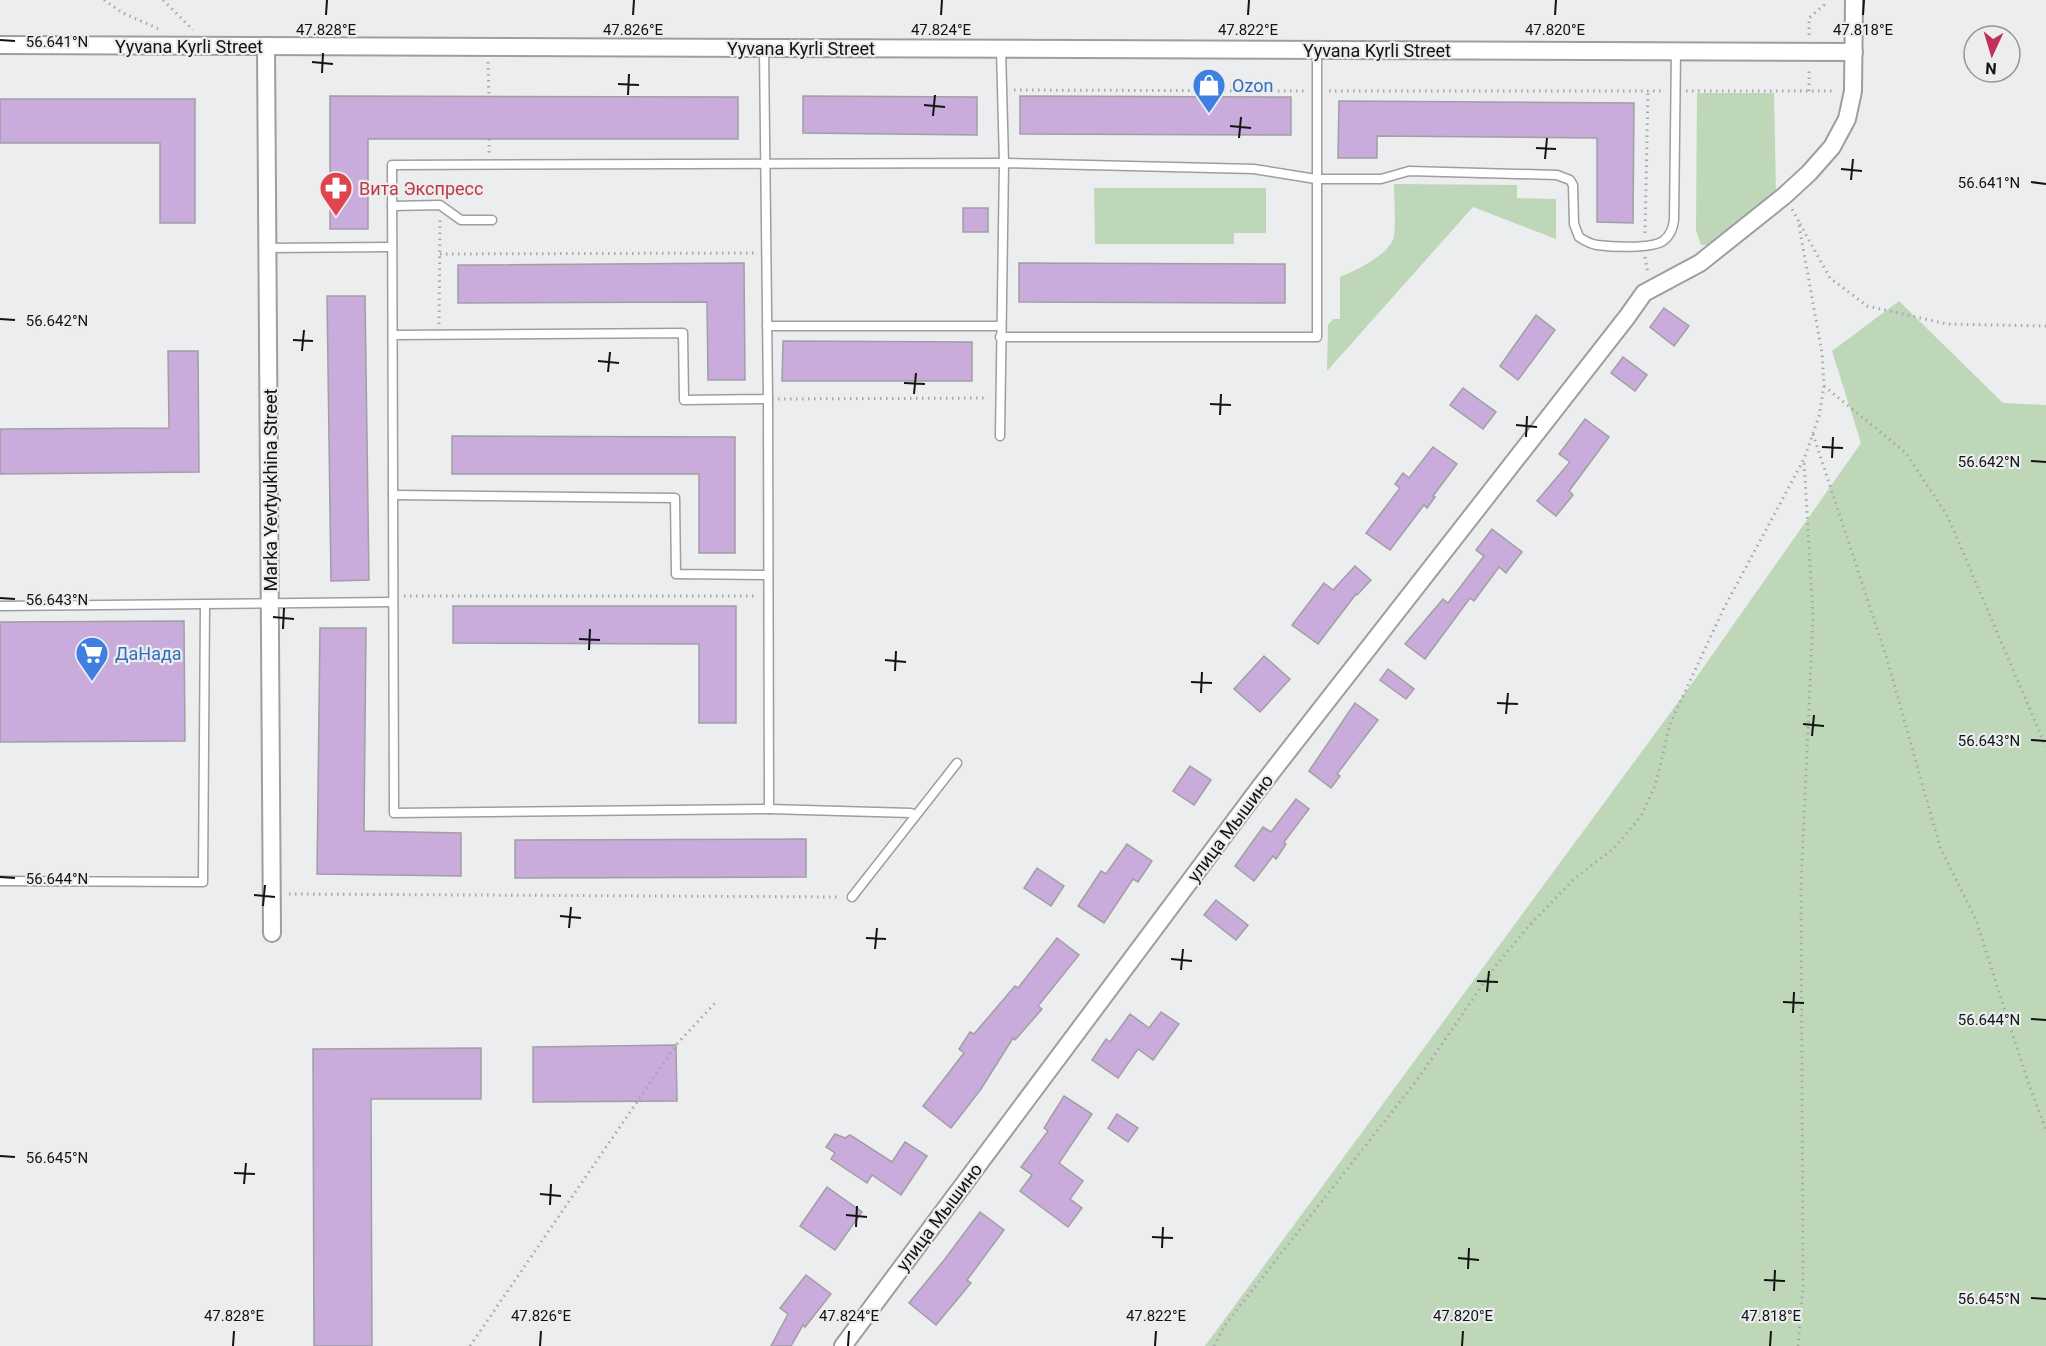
<svg xmlns="http://www.w3.org/2000/svg" width="2046" height="1346" font-family="Roboto,sans-serif">
<style>
.green{fill:#bfd7b9}
.building{fill:#c9abdc;stroke:#a09fa1;stroke-width:1.5}
.lines{fill:none;stroke-linecap:round;stroke-linejoin:round}
.service-casing{stroke:#9d9ea0;stroke-width:11}
.minor-casing{stroke:#9d9ea0;stroke-width:20}
.path{stroke:#a6a7a8;stroke-width:3;stroke-dasharray:1.5 4.5;stroke-linecap:butt}
.service{stroke:#fff;stroke-width:8}
.minor{stroke:#fff;stroke-width:16}
.ticks{fill:none;stroke:#121313;stroke-width:2}
.labels{text-anchor:middle;dominant-baseline:central;stroke-width:4.5;stroke-linejoin:round;paint-order:stroke}
.street-label{font-size:18px;fill:#121313;stroke:#ecedef}
.shop-label{font-size:18px;fill:#366cbe;stroke:#ecedef;text-anchor:start}
.health-label{font-size:18px;fill:#be3a42;stroke:#ecedef;text-anchor:start}
.ticks-label{font-size:15px;text-anchor:middle;fill:#121313;stroke:#ecedef;stroke-width:4.5;stroke-linejoin:round;paint-order:stroke}
</style>
<rect width="100%" height="100%" fill="#ecedef"/>
<!-- green -->
<g class="green">
<polygon points="1697,93 1774,93 1776,193 1710,245 1701,245 1696,230"/>
<path d="M1394,184L1517,185V198L1556,199V239L1473,207L1327,371L1328,325L1333,319H1340V277C1355,271 1391,254 1394,236C1396,219 1394,201 1394,184Z"/>
<polygon points="1094,188 1266,188 1266,233 1234,233 1234,244 1095,244"/>
<polygon points="1899,301 2003,403 2046,405 2046,1346 1205,1346 1698,675 1861,443 1832,351"/>
</g>
<!-- building -->
<g class="building">
<polygon points="330,96 738,97 738,139 368,139 368,229 330,229"/>
<polygon points="803,96 977,97 977,135 803,133"/>
<polygon points="1020,96 1291,97 1291,135 1020,134"/>
<polygon points="0,99 195,99 195,223 160,223 160,143 0,143"/>
<polygon points="1339,101 1634,103 1633,223 1597,222 1597,138 1377,136 1377,158 1338,158"/>
<rect x="963" y="208" width="25" height="24"/>
<polygon points="744,263 745,380 708,380 707,302 458,303 458,265"/>
<polygon points="1019,263 1285,264 1285,303 1019,302"/>
<polygon points="327,296 365,296 369,580 331,581"/>
<polygon points="1664,308 1689,326 1674,346 1650,327"/>
<polygon points="1536,315 1555,330 1518,380 1500,366"/>
<polygon points="783,341 972,342 972,381 782,381"/>
<polygon points="168,351 198,351 199,472 0,474 0,429 169,428"/>
<polygon points="1623,357 1647,375 1635,391 1611,373"/>
<polygon points="1463,388 1496,412 1483,429 1450,405"/>
<polygon points="1585,419 1609,437 1569,491 1573,495 1556,516 1537,501 1570,462 1559,454"/>
<polygon points="452,436 735,437 735,553 699,553 699,474 452,474"/>
<polygon points="1433,447 1457,464 1433,496 1435,497 1427,508 1424,505 1390,550 1366,533 1400,488 1395,484 1403,473 1409,478"/>
<polygon points="1492,529 1522,552 1506,573 1499,567 1474,601 1470,598 1425,659 1405,644 1443,599 1448,603 1484,556 1476,550"/>
<polygon points="1355,566 1371,580 1357,595 1356,594 1318,644 1292,625 1324,583 1333,590"/>
<polygon points="453,606 736,606 736,723 699,723 699,644 453,643"/>
<polygon points="184,621 185,741 0,742 0,622"/>
<polygon points="320,628 366,628 364,831 461,833 461,876 317,874"/>
<polygon points="1264,656 1290,679 1260,712 1234,689"/>
<polygon points="1388,669 1414,689 1406,699 1380,680"/>
<polygon points="1355,703 1378,720 1337,774 1340,776 1331,788 1309,771"/>
<polygon points="1190,766 1211,780 1194,805 1173,791"/>
<polygon points="1296,799 1309,809 1284,842 1286,844 1276,859 1273,856 1254,881 1235,866 1263,827 1271,832"/>
<polygon points="806,839 806,877 515,878 515,840"/>
<polygon points="1127,844 1152,861 1138,882 1133,879 1104,923 1078,906 1101,871 1106,874"/>
<polygon points="1037,868 1064,886 1051,906 1024,888"/>
<polygon points="1216,900 1248,925 1236,940 1204,915"/>
<polygon points="1057,938 1079,955 1038,1006 1042,1009 1015,1040 1013,1038 981,1089 951,1128 923,1106 964,1053 959,1049 970,1032 974,1034 1015,986 1018,988"/>
<polygon points="1161,1012 1179,1024 1153,1060 1138,1049 1118,1078 1092,1060 1106,1039 1110,1042 1130,1014 1149,1028"/>
<polygon points="676,1045 677,1101 533,1102 533,1047"/>
<polygon points="481,1048 481,1099 371,1099 372,1346 314,1346 313,1049"/>
<polygon points="1064,1096 1092,1114 1059,1163 1083,1181 1070,1199 1082,1208 1068,1227 1020,1191 1032,1175 1021,1167 1048,1131 1044,1128"/>
<polygon points="1117,1114 1138,1128 1128,1142 1108,1128"/>
<polygon points="835,1134 845,1138 850,1135 892,1162 905,1142 927,1156 901,1195 872,1175 867,1183 831,1159 835,1153 826,1147"/>
<polygon points="827,1187 862,1212 835,1250 800,1226"/>
<polygon points="980,1212 1004,1230 967,1280 971,1283 936,1325 909,1303 945,1259"/>
<polygon points="806,1275 831,1294 805,1327 803,1325 791,1346 771,1346 788,1314 780,1308"/>
</g>
<g class="lines">
<defs>
<g id="service">
<polyline points="392,206 440,205 461,220 492,220"/>
<polyline points="268,248 392,247"/>
<polyline points="767,326 1000,326"/>
<polyline points="393,335 683,333 684,400 768,399 764,48"/>
<polyline points="1000,337 1317,337 1317,50"/>
<polyline points="768,399 769,809"/>
<polyline points="1000,436 1004,163 1001,49"/>
<polyline points="393,495 675,498 676,574 768,575"/>
<polyline points="0,606 393,602"/>
<path d="M911,813L769,809L394,813L392,165L1004,163L1254,169L1316,179H1381L1409,171L1557,175L1570,180L1573,185L1574,224L1579,237C1585,241 1590,244 1597,245C1612,247 1651,249 1663,241C1670,236 1673,229 1674,220L1676,51"/>
<polyline points="0,881 203,882 205,604"/>
<polyline points="852,897 957,763"/>
</g>
<g id="minor">
<polyline points="0,45 1854,52"/>
<polyline points="266,46 272,933"/>
<polyline points="843,1346 1260,787 1627,317 1644,293 1700,263 1784,196 1809,173 1832,147 1847,119 1853,91 1854,0"/>
</g>
</defs>
<!-- service casing -->
<use href="#service" class="service-casing"/>
<!-- minor casing -->
<use href="#minor" class="minor-casing"/>
<!-- path -->
<g class="path">
<polyline points="104,0 123,13 159,29"/>
<polyline points="163,0 193,30"/>
<polyline points="1809,35 1809,18 1824,5 1824,0"/>
<polyline points="488,62 489,97"/>
<polyline points="1014,90 1305,91"/>
<polyline points="1329,91 1665,91"/>
<polyline points="1686,91 1836,91"/>
<polyline points="1809,91 1809,69"/>
<polyline points="489,139 489,153"/>
<polyline points="1800,224 1830,278 1867,306 1947,324 2046,326"/>
<polyline points="1645,233 1648,91"/>
<polyline points="440,254 756,253"/>
<polyline points="1645,257 1648,274"/>
<polyline points="439,324 440,220"/>
<polyline points="1824,386 1906,453 1948,517 2046,747"/>
<polyline points="778,399 988,398"/>
<polyline points="1813,434 1887,659 1940,847 1976,920 2027,1079 2046,1130"/>
<polyline points="404,596 757,596"/>
<polyline points="289,894 840,897"/>
<polyline points="470,1346 676,1045 716,1002"/>
<polyline points="1214,1346 1225,1325 1417,1080 1497,964 1528,927 1573,880 1615,847 1641,816 1656,783 1670,724 1724,608 1804,459 1819,416 1824,386 1822,353 1798,220 1792,209"/>
<polyline points="1798,1346 1803,1287 1801,886 1813,617 1804,461"/>
</g>
<!-- service -->
<use href="#service" class="service"/>
<!-- minor -->
<use href="#minor" class="minor"/>
</g>
<!-- ticks -->
<path class="ticks" d="M326,15L327,0M633,15L634,0M941,15L942,0M1248,15L1249,0M1555,15L1556,0M1863,15L1864,0M0,40L15,41M312,62L333,64M322,73L323,53M618,84L639,85M628,95L629,74M924,105L945,107M933,116L935,95M1230,126L1251,128M1239,138L1241,117M1536,148L1556,149M1545,159L1547,138M1841,169L1862,171M1851,180L1853,159M2031,182L2046,184M0,319L15,320M293,340L313,341M302,351L304,330M598,361L619,363M608,372L610,352M904,383L925,384M914,394L916,373M1210,404L1231,405M1220,415L1221,394M1516,425L1537,427M1526,437L1527,416M1822,447L1843,448M1832,458L1833,437M2031,461L2046,462M0,598L15,599M273,617L294,619M283,629L284,608M579,639L600,640M589,650L590,629M885,660L906,662M895,671L896,651M1191,682L1212,683M1201,693L1202,672M1497,703L1518,704M1506,714L1508,693M1803,724L1824,726M1812,736L1814,715M2031,740L2046,741M0,877L15,878M254,895L275,897M263,906L265,885M560,916L581,918M569,928L571,907M866,938L886,939M875,949L877,928M1171,959L1192,961M1181,970L1183,949M1477,981L1498,982M1487,992L1489,971M1783,1002L1804,1003M1793,1013L1794,992M2031,1019L2046,1020M0,1156L15,1157M234,1173L255,1174M244,1184L246,1163M540,1194L561,1196M550,1205L551,1184M846,1215L867,1217M856,1227L857,1206M1152,1237L1173,1238M1162,1248L1163,1227M1458,1258L1479,1260M1468,1269L1469,1248M1764,1280L1785,1281M1774,1291L1775,1270M2031,1298L2046,1299M233,1346L234,1331M540,1346L541,1331M848,1346L849,1331M1155,1346L1156,1331M1462,1346L1463,1331M1770,1346L1771,1331"/>
<!-- icons -->
<defs>
<symbol id="shop-pin" viewBox="-11 -11 22 30"><path d="M0 17L-7.5 6A9.5 9.5 0 1 1 7.5 6Z" fill="#3f7fe0" stroke="#ecedef"/><path d="M-5-2.5h2.3a2.7 3.5 0 0 1 5.4 0H5L5.5 6h-11ZM-1.5-2.5h3a1.5 2.3 0 0 0-3 0Z" fill="#fff"/></symbol>
<symbol id="pharmacy-pin" viewBox="-11 -11 22 30"><path d="M0 17L-7.5 6A9.5 9.5 0 1 1 7.5 6Z" fill="#e0444e" stroke="#ecedef"/><path d="M-2-6h4v4h4v4h-4v4h-4v-4h-4v-4h4Z" fill="#fff"/></symbol>
<symbol id="supermarket-pin" viewBox="-11 -11 22 30"><path d="M0 17L-7.5 6A9.5 9.5 0 1 1 7.5 6Z" fill="#3f7fe0" stroke="#ecedef"/><path d="M-6-5.5h2.5l.6 2H6L4.5 2H-2.5L-4.4-4H-6ZM-1.5 3.2a1.3 1.3 0 1 0 .1 0ZM3 3.2a1.3 1.3 0 1 0 .1 0Z" fill="#fff"/></symbol>
</defs>
<g fill-rule="evenodd">
<use href="#shop-pin" x="1190" y="66" width="38" height="52"/>
<use href="#pharmacy-pin" x="317" y="169" width="38" height="52"/>
<use href="#supermarket-pin" x="73" y="634" width="38" height="52"/>
</g>
<g class="labels">
<!-- street labels -->
<g class="street-label">
<text x="189" y="46">Yyvana Kyrli Street</text>
<text x="801" y="48">Yyvana Kyrli Street</text>
<text x="1377" y="50">Yyvana Kyrli Street</text>
<text transform="translate(270 490) rotate(-90)">Marka Yevtyukhina Street</text>
<text transform="translate(1230 828) rotate(-53)">улица Мышино</text>
<text transform="translate(939 1217) rotate(-53)">улица Мышино</text>
</g>
<!-- shop labels -->
<g class="shop-label">
<text x="1232" y="85">Ozon</text>
<text x="115" y="653">ДаНада</text>
</g>
<!-- health labels -->
<g class="health-label">
<text x="359" y="188">Вита Экспресс</text>
</g>
</g>
<g class="ticks-label">
<text x="326" y="35">47.828°E</text>
<text x="633" y="35">47.826°E</text>
<text x="941" y="35">47.824°E</text>
<text x="1248" y="35">47.822°E</text>
<text x="1555" y="35">47.820°E</text>
<text x="1863" y="35">47.818°E</text>
<text x="57" y="47">56.641°N</text>
<text x="1989" y="188">56.641°N</text>
<text x="57" y="326">56.642°N</text>
<text x="1989" y="467">56.642°N</text>
<text x="57" y="605">56.643°N</text>
<text x="1989" y="746">56.643°N</text>
<text x="57" y="884">56.644°N</text>
<text x="1989" y="1025">56.644°N</text>
<text x="57" y="1163">56.645°N</text>
<text x="1989" y="1304">56.645°N</text>
<text x="234" y="1321">47.828°E</text>
<text x="541" y="1321">47.826°E</text>
<text x="849" y="1321">47.824°E</text>
<text x="1156" y="1321">47.822°E</text>
<text x="1463" y="1321">47.820°E</text>
<text x="1771" y="1321">47.818°E</text>
</g>
<!-- north arrow -->
<g transform="translate(1992 54) rotate(184)"><circle r="28" fill="#ecedef" stroke="#959697" stroke-width="1.5"/>
<path d="M0-4.5L10 22L0 15L-10 22Z" fill="#c03159"/>
<text y="-9" font-size="16" font-weight="bold" text-anchor="middle" fill="#121313">N</text>
</g>
</svg>
